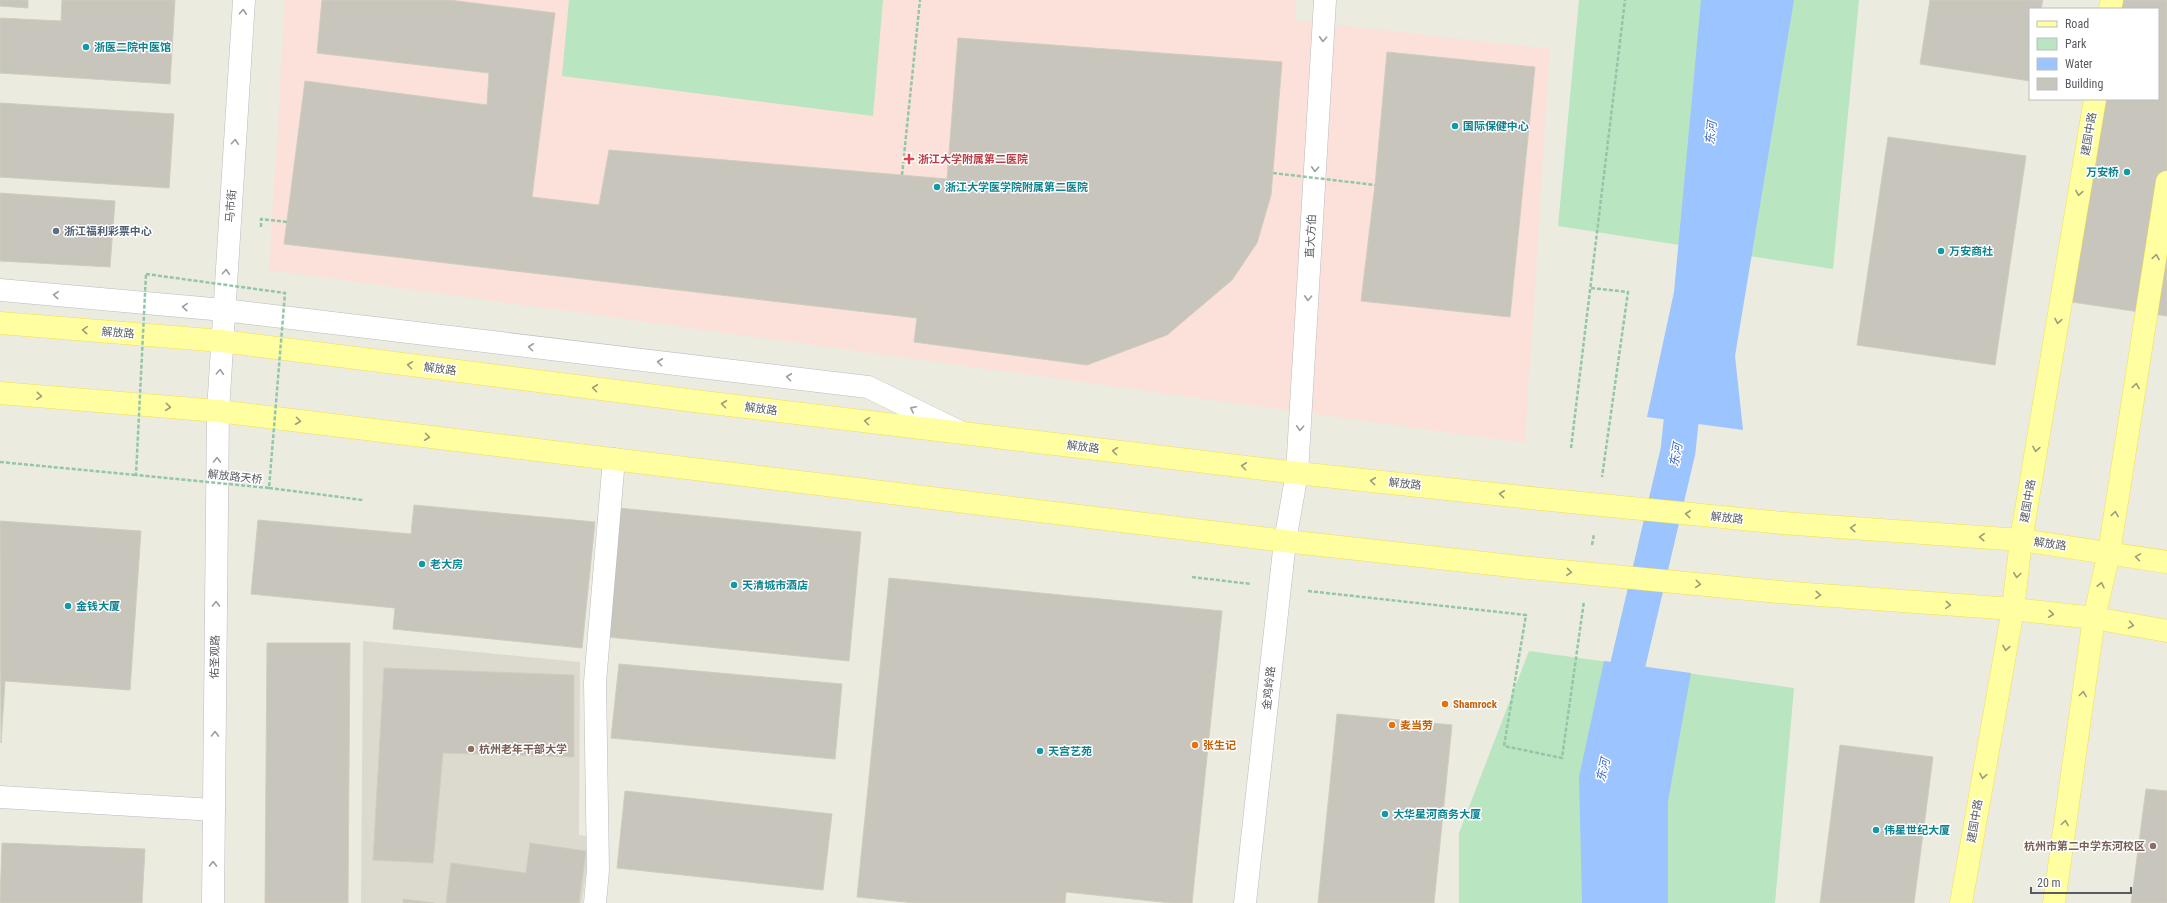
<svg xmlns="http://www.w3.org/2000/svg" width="2167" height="903" font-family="'Roboto Condensed','Noto Sans SC',sans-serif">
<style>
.education{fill:#dcdace}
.medical{fill:#fbe1d9}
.green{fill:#bae5c1}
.water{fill:#9cc4ff}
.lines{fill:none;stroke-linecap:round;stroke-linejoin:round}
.canal{stroke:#9cc4ff;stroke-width:35}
.building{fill:#c7c5bc;stroke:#d0cdbd}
.minor-casing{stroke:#babbc2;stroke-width:23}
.major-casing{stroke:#f3df50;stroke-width:23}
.path{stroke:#93c6a9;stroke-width:2.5;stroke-dasharray:4 2;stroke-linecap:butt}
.minor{stroke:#fff;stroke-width:22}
.major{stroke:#ffffa1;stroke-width:22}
.major-bridge-casing{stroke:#f3df50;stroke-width:23;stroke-linecap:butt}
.path-bridge{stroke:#93c6a9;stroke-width:2.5;stroke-dasharray:4 2;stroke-linecap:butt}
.major-bridge{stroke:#ffffa1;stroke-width:22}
.oneway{stroke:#9b9da0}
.oneway2{stroke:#9b9d7b}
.culture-dot{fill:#0f9aa8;stroke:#fff;stroke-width:1.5}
.health-dot{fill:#e0444e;stroke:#fff;stroke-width:1.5}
.service-dot{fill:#5c6f8a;stroke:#fff;stroke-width:1.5}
.food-dot{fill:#e8710a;stroke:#fff;stroke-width:1.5}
.education-dot{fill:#8d6e63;stroke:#fff;stroke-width:1.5}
.labels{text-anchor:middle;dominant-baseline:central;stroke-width:3;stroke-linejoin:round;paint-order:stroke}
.culture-label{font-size:11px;font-weight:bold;fill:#0d838f;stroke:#fff;text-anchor:start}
.street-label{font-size:11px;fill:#585b61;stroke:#fff}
.health-label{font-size:11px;font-weight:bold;fill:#be3a42;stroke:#fff;text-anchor:start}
.service-label{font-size:11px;font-weight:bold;fill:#4e5e75;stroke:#fff;text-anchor:start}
.food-label{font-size:11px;font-weight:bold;fill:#c56008;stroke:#fff;text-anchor:start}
.education-label{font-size:11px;font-weight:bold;fill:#785e54;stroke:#fff;text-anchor:start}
.water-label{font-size:12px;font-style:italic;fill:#3d6ac4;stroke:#fff}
</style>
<rect width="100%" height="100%" fill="#ecebdf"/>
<!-- education -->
<polygon class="education" points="363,641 580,662 579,835 591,837 582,903 361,903"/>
<!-- medical -->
<polygon class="medical" points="285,0 1296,0 1295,20 1550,49 1525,443 269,270"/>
<!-- green -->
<g class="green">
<polygon points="569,0 883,0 873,116 562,76"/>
<polygon points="1579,0 1859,0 1833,269 1558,226"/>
<polygon points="1529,651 1794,688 1775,903 1459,903 1459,833"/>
</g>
<!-- water -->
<g class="water">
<polygon points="1701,0 1794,0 1735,356 1743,430 1647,417 1674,292"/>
<polygon points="1604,661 1691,673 1668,801 1668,903 1582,903 1579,777"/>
</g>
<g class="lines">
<!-- canal -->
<polyline class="canal" points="1617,711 1678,451 1686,374"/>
</g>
<!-- building -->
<g class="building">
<polygon points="0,0 28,0 28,8 0,6"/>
<polygon points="62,0 175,0 170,84 0,73 0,18 61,21"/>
<polygon points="322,0 449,0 555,13 532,197 599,205 609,150 947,179 958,38 1282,62 1271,195 1257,243 1232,280 1167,335 1087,365 914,342 917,318 284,244 305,81 487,105 489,73 317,53"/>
<polygon points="1930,0 2043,0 2041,9 2030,9 2030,81 1920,64"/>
<polygon points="2108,0 2167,0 2167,316 2065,301 2095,99 2158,99 2158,9 2107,9"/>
<polygon points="1387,52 1535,67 1510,317 1361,301 1375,185"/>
<polygon points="0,103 174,114 169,188 0,177"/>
<polygon points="1888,137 2026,156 1995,365 1857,345"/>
<polygon points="0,193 115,201 110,267 0,261"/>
<polygon points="414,505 595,522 582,648 393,629 395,608 251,594 258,520 411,534"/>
<polygon points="619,508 861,532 849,661 607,637"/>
<polygon points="0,521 141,531 130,690 5,681 1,743"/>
<polygon points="889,578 1222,611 1192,903 1171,903 1066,892 1065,903 914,903 857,897"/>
<polygon points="267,643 350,643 348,903 265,903"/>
<polygon points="619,664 842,684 835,759 611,738"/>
<polygon points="384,668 574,675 574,757 443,753 433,863 373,860"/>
<polygon points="1337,714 1452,725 1434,903 1318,903"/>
<polygon points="1840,745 1933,757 1914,903 1820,903"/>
<polygon points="2146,789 2167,791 2167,903 2131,903"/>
<polygon points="625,791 832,814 823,890 617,868"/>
<polygon points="2,843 145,849 142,903 0,903"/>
<polygon points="530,843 586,851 579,903 446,903 451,863 526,873"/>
<polygon points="403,899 435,903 403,903"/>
</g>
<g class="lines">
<defs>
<g id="minor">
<polyline points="0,290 224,310 868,387 960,432"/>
<polyline points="0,797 214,810"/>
<polyline points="213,903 218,411 244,0"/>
<polyline points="595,903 598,870 595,682 614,459"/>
<polyline points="1245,903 1285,541 1297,473 1325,0"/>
</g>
<g id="major">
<polyline points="2110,9 2112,0"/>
<polyline points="0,323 222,341 695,401 1297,473 1541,499"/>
<polyline points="0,393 218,411 1285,541 1530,568"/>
<polyline points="1782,523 2021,540 2167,562"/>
<polyline points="1779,592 2013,609 2094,618 2167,631"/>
<polyline points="1961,903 2013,609 2021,540 2095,99"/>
<polyline points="2054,903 2094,618 2109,553 2167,182"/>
</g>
</defs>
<!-- minor casing -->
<use href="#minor" class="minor-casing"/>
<!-- major casing -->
<use href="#major" class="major-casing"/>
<!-- path -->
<g class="path">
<polyline points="902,175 920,0"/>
<polyline points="261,227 261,219 287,222"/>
<polyline points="1591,288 1628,292 1602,477"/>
<polyline points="1571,448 1625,0"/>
<polyline points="0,462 136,475"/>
<polyline points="269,488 363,500"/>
<polyline points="1592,545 1594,534"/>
<polyline points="1192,577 1251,584"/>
<polyline points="1308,591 1526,615 1504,746 1562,758 1584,601"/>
</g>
<!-- minor -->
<use href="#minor" class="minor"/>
<!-- major -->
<use href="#major" class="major"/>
<defs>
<g id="major-bridge">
<polyline points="1541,499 1782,523"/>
<polyline points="1530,568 1779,592"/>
</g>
</defs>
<!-- major-bridge casing -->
<use href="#major-bridge" class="major-bridge-casing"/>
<!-- path-bridge -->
<g class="path-bridge">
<polyline points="1273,173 1375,185"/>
<polygon points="146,274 285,293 269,488 136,475"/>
</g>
<!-- major-bridge -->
<use href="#major-bridge" class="major-bridge"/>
</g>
<!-- one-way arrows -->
<defs><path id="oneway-chevron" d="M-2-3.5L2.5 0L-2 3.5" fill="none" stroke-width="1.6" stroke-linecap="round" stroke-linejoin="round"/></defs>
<g class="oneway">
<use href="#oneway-chevron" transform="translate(243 12) rotate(-86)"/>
<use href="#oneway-chevron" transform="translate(1323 39) rotate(93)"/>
<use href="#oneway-chevron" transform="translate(235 142) rotate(-86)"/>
<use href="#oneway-chevron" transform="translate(1315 169) rotate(93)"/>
<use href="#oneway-chevron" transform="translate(226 272) rotate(-86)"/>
<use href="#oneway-chevron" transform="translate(56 295) rotate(-175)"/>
<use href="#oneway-chevron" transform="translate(1308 298) rotate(93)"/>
<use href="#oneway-chevron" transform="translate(185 307) rotate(-175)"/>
<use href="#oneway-chevron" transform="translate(531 347) rotate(-173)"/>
<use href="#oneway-chevron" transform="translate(660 362) rotate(-173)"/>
<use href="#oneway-chevron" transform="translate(220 372) rotate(-87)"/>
<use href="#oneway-chevron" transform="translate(789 377) rotate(-173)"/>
<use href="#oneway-chevron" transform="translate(913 409) rotate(-154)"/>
<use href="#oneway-chevron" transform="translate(1300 428) rotate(93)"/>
<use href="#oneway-chevron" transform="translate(217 460) rotate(-89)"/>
<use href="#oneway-chevron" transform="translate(216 604) rotate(-89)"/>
<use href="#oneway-chevron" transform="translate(215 734) rotate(-89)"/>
<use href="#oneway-chevron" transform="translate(213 864) rotate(-89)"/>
</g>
<g class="oneway2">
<use href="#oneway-chevron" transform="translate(2079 193) rotate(100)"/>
<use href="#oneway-chevron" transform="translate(2156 257) rotate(-81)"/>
<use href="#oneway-chevron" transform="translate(2058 321) rotate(100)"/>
<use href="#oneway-chevron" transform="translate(85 330) rotate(-176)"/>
<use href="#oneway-chevron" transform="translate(410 365) rotate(-173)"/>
<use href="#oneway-chevron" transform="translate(2136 386) rotate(-81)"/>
<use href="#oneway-chevron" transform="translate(595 388) rotate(-173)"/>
<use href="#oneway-chevron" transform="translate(39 396) rotate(5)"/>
<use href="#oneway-chevron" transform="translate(724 404) rotate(-173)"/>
<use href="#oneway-chevron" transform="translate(168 407) rotate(5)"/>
<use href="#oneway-chevron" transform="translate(298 421) rotate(7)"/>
<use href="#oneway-chevron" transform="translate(867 421) rotate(-173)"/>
<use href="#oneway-chevron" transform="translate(427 437) rotate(7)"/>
<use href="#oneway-chevron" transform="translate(2036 449) rotate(100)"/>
<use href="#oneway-chevron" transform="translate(1115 451) rotate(-173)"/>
<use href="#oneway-chevron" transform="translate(1244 466) rotate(-173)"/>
<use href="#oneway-chevron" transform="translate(1373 481) rotate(-174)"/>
<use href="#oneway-chevron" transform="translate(1502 494) rotate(-174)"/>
<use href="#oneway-chevron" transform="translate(1688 514) rotate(-174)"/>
<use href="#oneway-chevron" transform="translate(2115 514) rotate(-81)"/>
<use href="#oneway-chevron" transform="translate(1853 528) rotate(-176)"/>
<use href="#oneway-chevron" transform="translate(1982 537) rotate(-176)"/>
<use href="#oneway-chevron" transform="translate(2138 557) rotate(-171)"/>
<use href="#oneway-chevron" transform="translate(1569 572) rotate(5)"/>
<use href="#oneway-chevron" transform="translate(2017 575) rotate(97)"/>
<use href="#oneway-chevron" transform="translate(1698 584) rotate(5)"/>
<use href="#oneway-chevron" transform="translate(2101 585) rotate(-77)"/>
<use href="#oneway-chevron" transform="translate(1818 595) rotate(4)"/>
<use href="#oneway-chevron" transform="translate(1948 605) rotate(4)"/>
<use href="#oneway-chevron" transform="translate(2051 614) rotate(6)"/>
<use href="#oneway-chevron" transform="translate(2131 625) rotate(10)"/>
<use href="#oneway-chevron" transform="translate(2006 648) rotate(100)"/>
<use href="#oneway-chevron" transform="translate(2083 694) rotate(-82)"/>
<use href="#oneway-chevron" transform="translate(1983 776) rotate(100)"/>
<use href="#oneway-chevron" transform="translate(2065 823) rotate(-82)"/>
</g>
<!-- markers -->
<g class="culture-dot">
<circle cx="86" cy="47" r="4"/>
<circle cx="1455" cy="126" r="4"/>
<circle cx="2127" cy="172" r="4"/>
<circle cx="937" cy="187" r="4"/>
<circle cx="1941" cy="251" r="4"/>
<circle cx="422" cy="564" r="4"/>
<circle cx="734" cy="585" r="4"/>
<circle cx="68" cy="606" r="4"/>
<circle cx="1040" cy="751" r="4"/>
<circle cx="1385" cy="814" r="4"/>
<circle cx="1876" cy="830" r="4"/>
</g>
<path class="health-dot" d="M907 153h4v4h4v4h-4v4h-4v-4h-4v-4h4z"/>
<circle class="service-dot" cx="56" cy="231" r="4"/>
<g class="food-dot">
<circle cx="1445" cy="704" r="4"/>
<circle cx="1392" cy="725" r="4"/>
<circle cx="1195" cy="745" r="4"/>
</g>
<g class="education-dot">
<circle cx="471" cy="749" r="4"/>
<circle cx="2153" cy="846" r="4"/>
</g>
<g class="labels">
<!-- culture labels -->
<g class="culture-label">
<text x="94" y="47">浙医二院中医馆</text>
<text x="1463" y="126">国际保健中心</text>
<text x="2119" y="172" text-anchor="end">万安桥</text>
<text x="945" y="187">浙江大学医学院附属第二医院</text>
<text x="1949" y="251">万安商社</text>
<text x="430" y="564">老大房</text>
<text x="742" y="585">天清城市酒店</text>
<text x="76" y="606">金钱大厦</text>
<text x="1048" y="751">天宫艺苑</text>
<text x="1393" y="814">大华星河商务大厦</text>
<text x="1884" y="830">伟星世纪大厦</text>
</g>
<!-- street labels -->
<g class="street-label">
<text transform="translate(2089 134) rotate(-80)">建国中路</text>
<text transform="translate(231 206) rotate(-86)">马市街</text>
<text transform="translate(1311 236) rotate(-87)">直大方伯</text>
<text transform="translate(118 333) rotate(4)">解放路</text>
<text transform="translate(440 369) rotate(7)">解放路</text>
<text transform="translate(761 409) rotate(7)">解放路</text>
<text transform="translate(1083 447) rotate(7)">解放路</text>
<text transform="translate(235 477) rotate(6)">解放路天桥</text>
<text transform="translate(1405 484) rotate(6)">解放路</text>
<text transform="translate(2028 501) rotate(-80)">建国中路</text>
<text transform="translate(1727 518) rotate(6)">解放路</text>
<text transform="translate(2050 544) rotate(8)">解放路</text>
<text transform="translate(215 657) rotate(-89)">佑圣观路</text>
<text transform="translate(1269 688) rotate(-84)">金鸡岭路</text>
<text transform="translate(1975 821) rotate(-80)">建国中路</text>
</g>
<!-- health labels -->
<g class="health-label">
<text x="918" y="159">浙江大学附属第二医院</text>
</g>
<!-- service labels -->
<g class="service-label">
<text x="64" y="231">浙江福利彩票中心</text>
</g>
<!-- food labels -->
<g class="food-label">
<text x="1453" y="704">Shamrock</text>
<text x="1400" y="725">麦当劳</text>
<text x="1203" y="745">张生记</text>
</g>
<!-- education labels -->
<g class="education-label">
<text x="479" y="749">杭州老年干部大学</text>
<text x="2145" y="846" text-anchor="end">杭州市第二中学东河校区</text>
</g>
<!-- water labels -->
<g class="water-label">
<text transform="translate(1711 133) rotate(-84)">东河</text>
<text transform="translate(1676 455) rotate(-80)">东河</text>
<text transform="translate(1603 770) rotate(-77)">东河</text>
</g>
</g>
<!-- legend -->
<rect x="2029" y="8" width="130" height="92" fill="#ffffff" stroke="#bcbdc0"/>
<rect x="2037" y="21" width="20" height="6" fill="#ffffa1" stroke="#bcbdc0"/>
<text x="2065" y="28" font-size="12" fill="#585b61">Road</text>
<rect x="2037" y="38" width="20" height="12" fill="#bae5c1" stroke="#bcbdc0"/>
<text x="2065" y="48" font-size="12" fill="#585b61">Park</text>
<rect x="2037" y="58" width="20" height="12" fill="#9cc4ff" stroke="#bcbdc0"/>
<text x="2065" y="68" font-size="12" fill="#585b61">Water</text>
<rect x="2037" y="78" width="20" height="12" fill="#c7c5bc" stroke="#bcbdc0"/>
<text x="2065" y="88" font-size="12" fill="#585b61">Building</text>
<!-- scale -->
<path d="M2031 887v6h100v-6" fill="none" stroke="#585b61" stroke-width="2"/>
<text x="2037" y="887" font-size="12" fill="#585b61" stroke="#ffffff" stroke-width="3" paint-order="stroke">20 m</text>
</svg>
